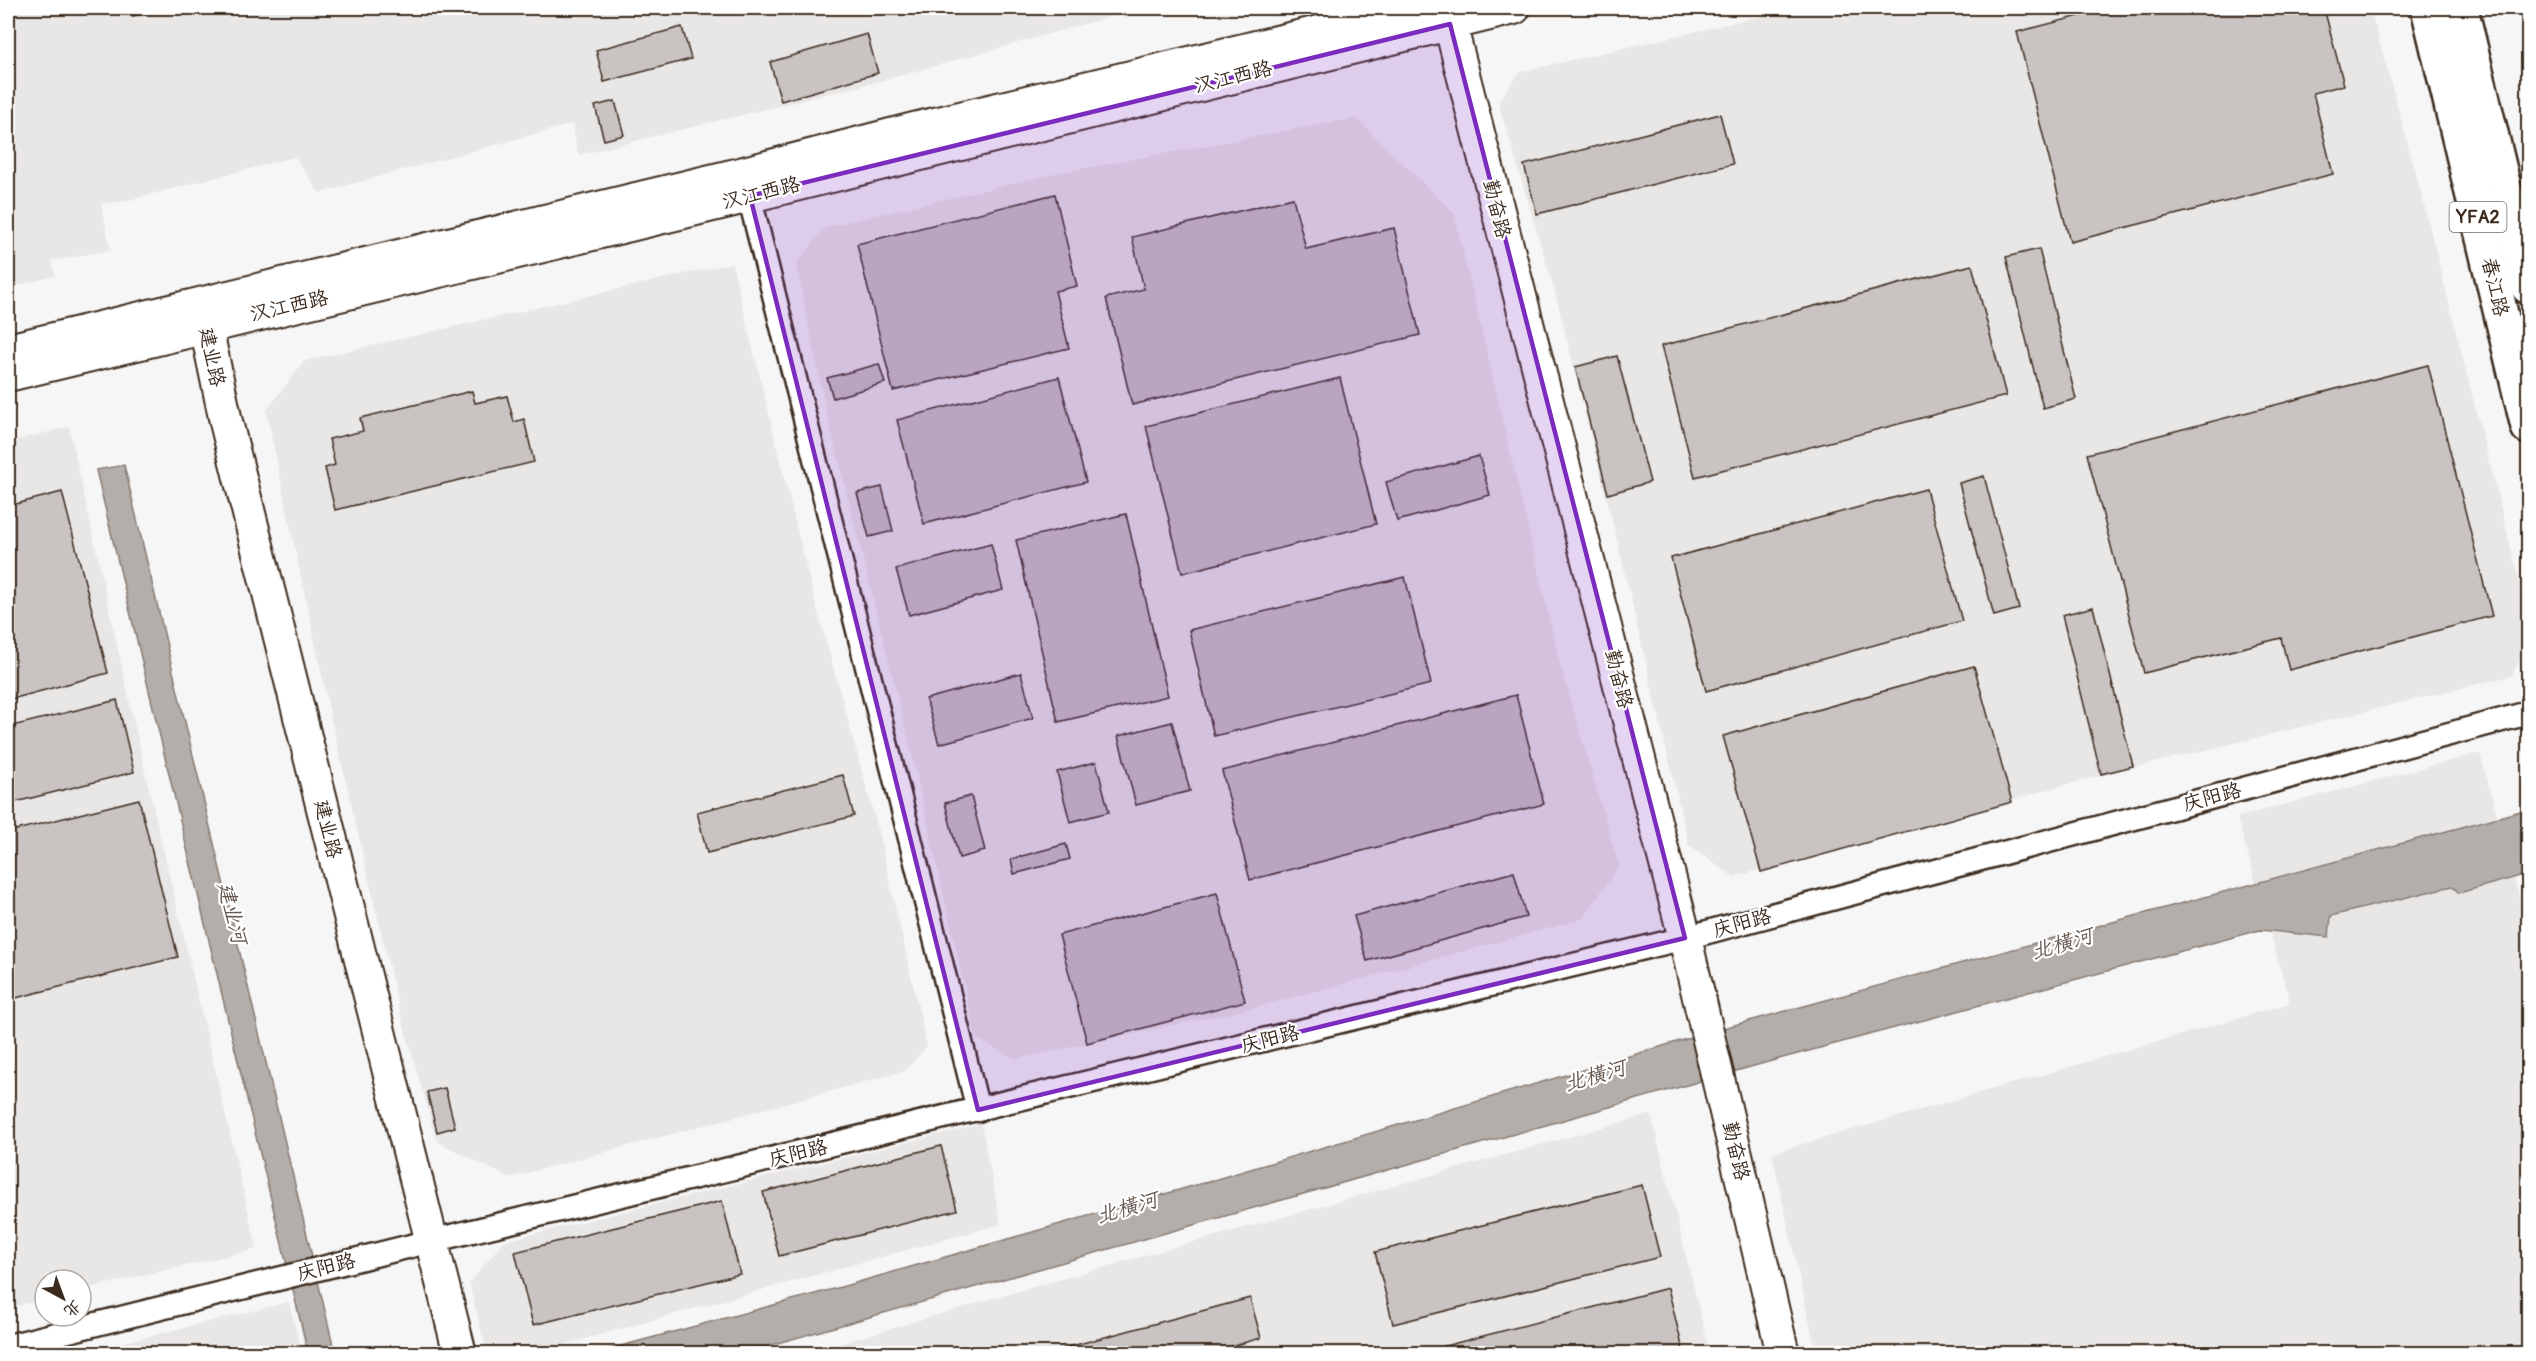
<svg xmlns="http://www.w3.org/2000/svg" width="2536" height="1361" font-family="Pangolin,'LXGW WenKai TC',sans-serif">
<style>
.built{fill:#e9e7e6}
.water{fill:#b4aeaa;stroke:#847972;stroke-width:1.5}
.building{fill:#c9c3c1;stroke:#3b2a1e;stroke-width:1.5}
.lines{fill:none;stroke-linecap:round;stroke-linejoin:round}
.street-casing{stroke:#3b2a1e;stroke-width:27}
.secondary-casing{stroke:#3b2a1e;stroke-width:36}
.primary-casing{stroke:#3b2a1e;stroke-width:38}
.street{stroke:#fff;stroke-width:22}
.secondary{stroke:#fff;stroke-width:32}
.primary{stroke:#fff;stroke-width:33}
.marked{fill:#7b2cbf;fill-opacity:0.2;stroke:#7b2cbf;stroke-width:4.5;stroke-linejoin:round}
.labels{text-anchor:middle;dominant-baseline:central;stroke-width:4.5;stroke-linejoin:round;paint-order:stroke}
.shield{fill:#fff;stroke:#766a62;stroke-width:1.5}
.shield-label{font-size:18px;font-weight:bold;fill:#3b2a1e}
.street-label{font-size:20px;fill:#3b2a1e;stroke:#fff}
.water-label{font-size:21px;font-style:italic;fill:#65584f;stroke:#fff}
</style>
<rect width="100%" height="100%" fill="#f7f6f6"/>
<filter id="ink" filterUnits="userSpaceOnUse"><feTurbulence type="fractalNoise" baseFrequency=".0167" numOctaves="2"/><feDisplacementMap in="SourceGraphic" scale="12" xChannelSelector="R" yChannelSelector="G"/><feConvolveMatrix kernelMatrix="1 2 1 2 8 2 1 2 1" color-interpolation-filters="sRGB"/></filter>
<g filter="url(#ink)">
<!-- built -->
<g class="built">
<polygon points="8,8 1141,8 885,80 578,155 572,124 319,193 295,157 125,201 101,204 111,250 52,261 55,276 8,288"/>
<polygon points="1797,8 2370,8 2415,169 2528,615 2528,647 2511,676 2083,780 1734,877 1689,846 1617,540 1555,292 1498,102 1520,72"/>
<polygon points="1356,118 1454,213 1560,664 1619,866 1583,919 1254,1008 1015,1059 976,1038 912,755 825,406 796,264 826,227 1057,173"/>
<polygon points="732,263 813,594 878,829 927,1046 905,1071 509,1178 437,1141 399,1009 330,714 266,411 304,361"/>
<polygon points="69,427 147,780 257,1249 81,1290 81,1280 45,1280 45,1299 8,1308 8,442"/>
<polygon points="2480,753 2528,930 2528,1353 1816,1353 1772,1153 2290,1003 2237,817"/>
<polygon points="1651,1114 1710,1353 804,1354 1022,1290"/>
<polygon points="981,1124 1001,1224 534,1353 487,1353 469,1283 504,1241"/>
<polygon points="289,1302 302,1353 79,1353 93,1350"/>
</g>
<!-- water -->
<g class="water">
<polygon points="124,465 335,1353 308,1353 96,470"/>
<polygon points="2528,809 2528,874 2459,893 2452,886 2331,916 2329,937 2260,930 1775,1060 743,1353 591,1354 841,1287 1217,1179 1727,1027"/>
</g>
<!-- building -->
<g class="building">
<polygon points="131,8 174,8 132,16"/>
<polygon points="2102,8 2324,8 2344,85 2313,93 2333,174 2070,242 2017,32 2103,10"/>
<polygon points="682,27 691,59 604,82 596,50"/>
<polygon points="867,34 878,73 781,101 770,62"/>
<polygon points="615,101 624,135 604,140 595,106"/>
<polygon points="1720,114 1733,164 1537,214 1524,165"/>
<polygon points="1055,194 1077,286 1055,291 1069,348 893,391 857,244"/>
<polygon points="1293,198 1306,249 1394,228 1420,335 1132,405 1106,298 1144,289 1132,237"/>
<polygon points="2039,249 2076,399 2043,408 2006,257"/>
<polygon points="1972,265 2006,396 1695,477 1661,346"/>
<polygon points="1617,356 1650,482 1608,494 1575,367"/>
<polygon points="879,364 885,383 833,398 827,378"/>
<polygon points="2428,365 2492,616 2289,670 2281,638 2144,673 2087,454"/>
<polygon points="1059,377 1086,482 924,524 897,420"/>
<polygon points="1340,378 1376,524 1182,573 1146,426"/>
<polygon points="472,391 475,403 507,396 514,422 524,419 534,462 335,510 325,468 335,465 329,439 363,431 360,418"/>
<polygon points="1479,456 1490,495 1397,521 1386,482"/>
<polygon points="1984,476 2019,609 1994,616 1959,483"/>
<polygon points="882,487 893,531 869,537 857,493"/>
<polygon points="1926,489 1962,621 1706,691 1671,558"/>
<polygon points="62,492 108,673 8,700 8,506"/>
<polygon points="1126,514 1168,696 1058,722 1016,540"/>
<polygon points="991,544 1003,590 909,615 896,569"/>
<polygon points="1405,577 1431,684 1214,736 1189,630"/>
<polygon points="2093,607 2133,766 2101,774 2062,615"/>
<polygon points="1974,666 2012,802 1761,872 1723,736"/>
<polygon points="1021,673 1033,718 939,744 926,699"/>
<polygon points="1516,695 1544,804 1250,880 1222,771"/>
<polygon points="117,700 134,772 8,804 8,727"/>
<polygon points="1172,722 1190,791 1136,805 1118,736"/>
<polygon points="1096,762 1109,812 1070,822 1057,772"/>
<polygon points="843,775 854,816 707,853 697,812"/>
<polygon points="971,796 985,851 959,858 945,803"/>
<polygon points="139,799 178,957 8,1000 8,832"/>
<polygon points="1066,844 1070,859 1014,874 1011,859"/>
<polygon points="1514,872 1526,917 1367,961 1354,916"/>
<polygon points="1217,893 1245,1001 1087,1043 1059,935"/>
<polygon points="445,1088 455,1127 437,1132 427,1092"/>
<polygon points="941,1146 957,1210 779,1256 763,1192"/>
<polygon points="1642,1185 1660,1257 1393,1324 1375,1252"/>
<polygon points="722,1201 740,1274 533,1325 515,1252"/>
<polygon points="1668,1288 1684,1354 1414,1354"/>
<polygon points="1250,1298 1261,1338 1204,1354 1065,1354 1064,1348"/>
</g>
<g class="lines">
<defs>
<g id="street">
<polyline points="746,183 978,1110"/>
<polyline points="8,1346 431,1241 1685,938 2528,713"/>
</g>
<g id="secondary">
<polyline points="1446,8 1685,938 1783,1354"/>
<polyline points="202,307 226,422 460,1354"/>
<polyline points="8,350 744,173 914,129 1419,8"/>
<polyline points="8,375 750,196 1514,8"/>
</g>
<g id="primary">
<polyline points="2428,8 2528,427"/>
<polyline points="2461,8 2528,287"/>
</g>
</defs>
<!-- street casing -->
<use href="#street" class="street-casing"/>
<!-- secondary casing -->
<use href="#secondary" class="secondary-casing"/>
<!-- primary casing -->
<use href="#primary" class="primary-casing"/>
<!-- street -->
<use href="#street" class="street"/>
<!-- secondary -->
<use href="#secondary" class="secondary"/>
<!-- primary -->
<use href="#primary" class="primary"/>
</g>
</g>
<!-- marked area -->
<path class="marked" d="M1450,24L1685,938L978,1110L750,196Z"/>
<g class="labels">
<!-- shield labels -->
<rect class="shield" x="2449.5" y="202" width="57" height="30" rx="4.5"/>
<g class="shield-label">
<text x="2478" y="217">YFA2</text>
</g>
<!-- street labels -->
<g class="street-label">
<text transform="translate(1233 77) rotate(-14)">汉江西路</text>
<text transform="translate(761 193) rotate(-14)">汉江西路</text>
<text transform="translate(1497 209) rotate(76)">勤奋路</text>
<text transform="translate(2495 287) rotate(77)">春江路</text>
<text transform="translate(289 306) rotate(-13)">汉江西路</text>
<text transform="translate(212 357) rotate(78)">建业路</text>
<text transform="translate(1619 679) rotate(76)">勤奋路</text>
<text transform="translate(2212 797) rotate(-15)">庆阳路</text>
<text transform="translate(328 829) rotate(76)">建业路</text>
<text transform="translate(1742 923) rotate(-15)">庆阳路</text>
<text transform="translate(1270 1039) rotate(-14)">庆阳路</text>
<text transform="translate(1736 1151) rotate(77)">勤奋路</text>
<text transform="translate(798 1153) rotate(-13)">庆阳路</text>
<text transform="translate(326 1267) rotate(-14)">庆阳路</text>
</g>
<!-- water labels -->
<g class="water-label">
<text transform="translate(232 913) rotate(76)">建业河</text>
<text transform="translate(2062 944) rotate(-16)">北横河</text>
<text transform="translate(1595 1076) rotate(-16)">北横河</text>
<text transform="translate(1127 1208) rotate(-16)">北横河</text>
</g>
</g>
<!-- margin -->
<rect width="2536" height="1361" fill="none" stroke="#fff" stroke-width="30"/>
<rect x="15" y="15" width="2506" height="1331" fill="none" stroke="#3b2a1e" stroke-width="2" filter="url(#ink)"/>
<!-- north arrow -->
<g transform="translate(63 1298) rotate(139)"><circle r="28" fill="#ffffff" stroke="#b1aaa5" stroke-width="1.5"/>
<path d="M0-4.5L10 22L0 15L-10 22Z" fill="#3b2a1e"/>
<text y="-9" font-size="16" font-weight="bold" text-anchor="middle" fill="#3b2a1e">北</text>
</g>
</svg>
